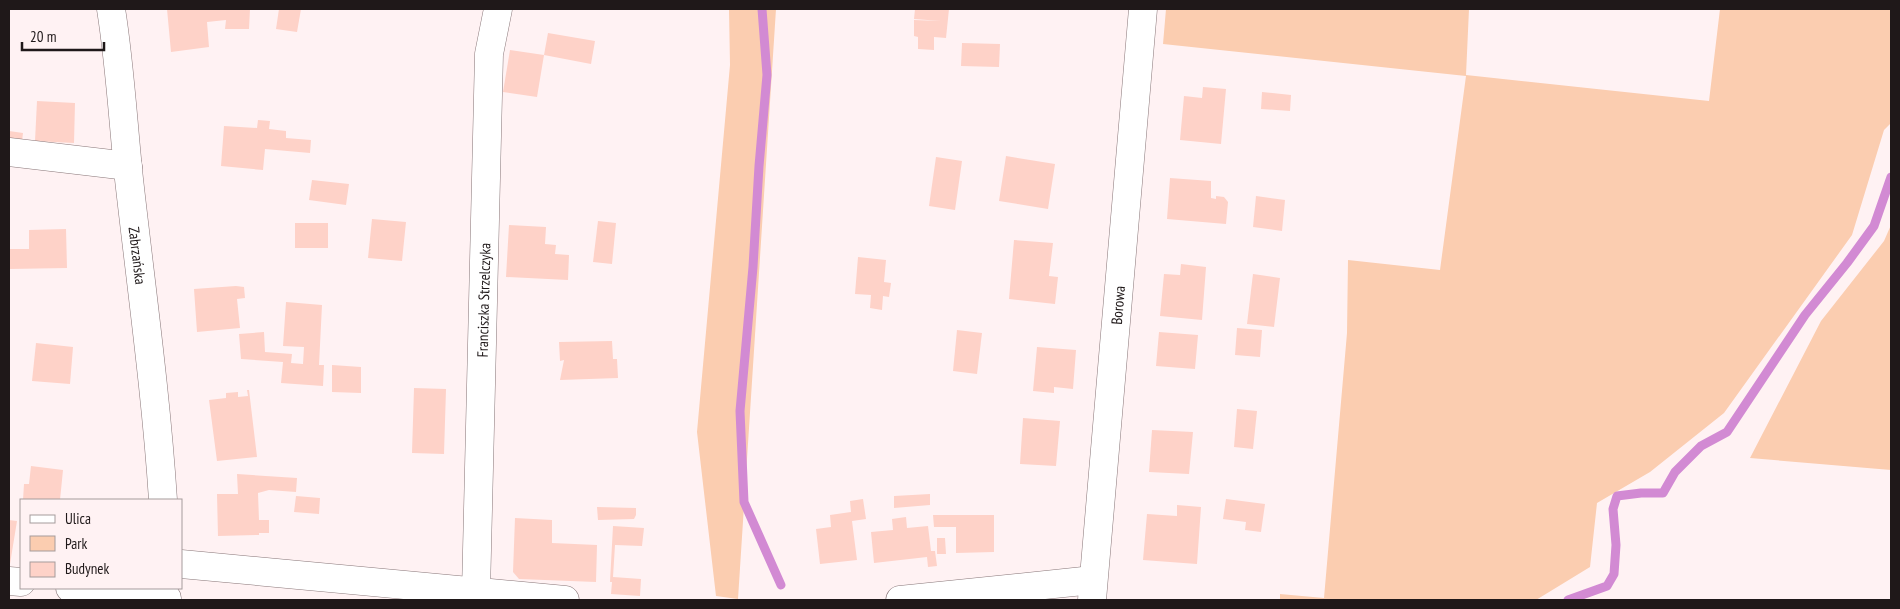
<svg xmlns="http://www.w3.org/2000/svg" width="1900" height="609" font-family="'PT Sans Narrow',sans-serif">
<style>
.green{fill:#fbcdb0}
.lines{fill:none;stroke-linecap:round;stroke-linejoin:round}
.stream{stroke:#d28ad3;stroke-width:9}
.building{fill:#fed2c8}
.minor-casing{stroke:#887678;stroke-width:29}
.minor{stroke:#fff;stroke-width:28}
.labels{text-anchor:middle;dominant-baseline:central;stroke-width:4;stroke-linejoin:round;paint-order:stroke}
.street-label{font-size:15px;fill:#1f1819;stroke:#fff2f3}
</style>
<rect width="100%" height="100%" fill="#fff2f3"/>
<!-- green -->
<g class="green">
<polygon points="729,9 776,9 738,599 716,596 697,432 730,65"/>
<polygon points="1166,9 1469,9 1466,75 1709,101 1720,9 1891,9 1891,123 1884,130 1852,235 1724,413 1650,472 1597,503 1590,567 1536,600 1280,600 1280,594 1324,598 1347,333 1348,260 1440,270 1466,76 1163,44"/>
<polygon points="1891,225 1891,470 1750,458 1821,321 1884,241"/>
</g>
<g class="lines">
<!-- stream -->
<g class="stream">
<polyline points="762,9 767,75 759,166 753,267 740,411 744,502 781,585"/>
<polyline points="1568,600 1607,586 1614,574 1616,545 1613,509 1617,496 1641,493 1663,493 1675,472 1701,446 1727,432 1805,315 1847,263 1874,226 1891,177"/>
</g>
</g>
<!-- building -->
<g class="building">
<polygon points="167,9 250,9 249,29 225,29 226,20 207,22 209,47 171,52"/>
<polygon points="279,9 301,9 297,32 276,29"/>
<polygon points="915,9 949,9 946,38 934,37 934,50 918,49 918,37 914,36 914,20 941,21 914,19"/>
<polygon points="548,33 595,41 591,64 544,55"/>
<polygon points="962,43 1000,44 999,67 961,66"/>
<polygon points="510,50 544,55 537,97 503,92"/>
<polygon points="1203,87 1226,89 1221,144 1180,140 1184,96 1202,98"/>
<polygon points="1262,92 1291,95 1290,111 1261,109"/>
<polygon points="37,101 75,103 74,143 35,141"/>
<polygon points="258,120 270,121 269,129 286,131 286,138 311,140 310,153 265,149 263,170 221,166 224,126 257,128"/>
<polygon points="9,131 23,133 21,150 9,148"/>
<polygon points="1006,156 1055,164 1048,209 999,201"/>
<polygon points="936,157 962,161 955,210 929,206"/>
<polygon points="1170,178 1211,181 1211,198 1216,199 1216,196 1224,197 1228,202 1226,224 1167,219"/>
<polygon points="312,180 349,184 346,205 309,200"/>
<polygon points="1256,196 1285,200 1282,231 1253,227"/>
<polygon points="372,219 406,222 402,261 368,258"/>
<polygon points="598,221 616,223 612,264 593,262"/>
<rect x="295" y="223" width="33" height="25"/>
<polygon points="509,225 546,227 545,244 556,245 555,254 569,255 568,280 506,277"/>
<polygon points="66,229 67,268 9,269 9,249 29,249 29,230"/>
<polygon points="1014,240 1053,243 1049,276 1058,277 1055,304 1009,299"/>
<polygon points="858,257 886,260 884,282 891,283 889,297 883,296 882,310 870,308 871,295 855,294"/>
<polygon points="1181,264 1206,267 1202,320 1160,316 1164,274 1180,275"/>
<polygon points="1253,274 1280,278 1274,327 1247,324"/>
<polygon points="236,286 244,287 245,298 237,299 240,328 197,332 194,289"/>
<polygon points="286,302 322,305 319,365 324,365 323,386 281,383 283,362 241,359 239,334 264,332 265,352 292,354 291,363 303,364 304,347 283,346"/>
<polygon points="1237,328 1262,330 1260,357 1235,355"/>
<polygon points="957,330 982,333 977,374 953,371"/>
<polygon points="1159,332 1198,335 1195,369 1156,366"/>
<polygon points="612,341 613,359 617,359 618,378 560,380 564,360 560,361 559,342"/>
<polygon points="36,343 73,347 70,384 32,381"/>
<polygon points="1037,347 1076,350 1073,389 1054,387 1054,393 1033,391"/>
<polygon points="332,365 361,367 361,393 332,392"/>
<polygon points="414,388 446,389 444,454 412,453"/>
<polygon points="247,390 249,390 257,457 217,461 209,400 226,398 226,393 238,392 238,397 248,396"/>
<polygon points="1237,409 1257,411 1253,449 1234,447"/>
<polygon points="1023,418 1060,421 1056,466 1020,464"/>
<polygon points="1152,430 1193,432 1189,474 1149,472"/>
<polygon points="31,466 63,470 60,500 23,500 24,484 29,484"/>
<polygon points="237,474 297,478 296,492 269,490 258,493 259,520 269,520 269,533 259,533 259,535 218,536 217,494 238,494"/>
<polygon points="930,494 930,505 894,508 894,496"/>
<polygon points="296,496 320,498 319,514 294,512"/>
<polygon points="863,499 866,519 852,521 857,560 820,564 816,529 831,527 830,515 851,512 850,501"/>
<polygon points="1226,499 1265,504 1261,532 1245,530 1246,522 1223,519"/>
<polygon points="1177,505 1201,507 1197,564 1143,560 1147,514 1177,516"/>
<polygon points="597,507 636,508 636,515 634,519 598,520"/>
<polygon points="933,515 994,515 994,552 956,553 956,527 934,527"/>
<polygon points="906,517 907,528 928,526 931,551 935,551 937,566 928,567 927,557 874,563 871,532 893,530 892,519"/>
<polygon points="515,518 552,520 552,543 597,545 596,582 519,579 513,572"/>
<polygon points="9,520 17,521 10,564 9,564"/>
<polygon points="613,526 644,528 642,546 615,545 613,577 641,579 640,596 611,594 612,582 610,582"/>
<polygon points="937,538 945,538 946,554 937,554"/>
</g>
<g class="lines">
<defs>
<g id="minor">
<path id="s1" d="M111,9C120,65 123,122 129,179C141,286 156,393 163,500"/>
<polyline points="9,152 128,166"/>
<polyline points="181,564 565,600"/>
<polyline points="9,581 21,582"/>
<polyline points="70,588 167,598"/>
<path id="s2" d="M476,592L489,54L498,9"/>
<polyline points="900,600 1093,580"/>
<path id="s3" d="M1092,600L1143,9"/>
</g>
</defs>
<!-- minor casing -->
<use href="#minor" class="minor-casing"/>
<!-- minor -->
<use href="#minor" class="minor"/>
</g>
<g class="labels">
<!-- street labels -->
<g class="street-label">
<text stroke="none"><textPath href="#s1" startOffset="248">Zabrzańska</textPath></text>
<text stroke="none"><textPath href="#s2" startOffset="292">Franciszka Strzelczyka</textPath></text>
<text stroke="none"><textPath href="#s3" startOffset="296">Borowa</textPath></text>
</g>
</g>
<!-- border -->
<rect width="1900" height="609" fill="none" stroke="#1f1819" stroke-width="20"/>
<!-- legend -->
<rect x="20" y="499" width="162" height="90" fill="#fff2f3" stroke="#a59b9c"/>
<rect x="30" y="515" width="25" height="8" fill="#ffffff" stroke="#a59b9c"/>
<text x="65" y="524" font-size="15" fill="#1f1819">Ulica</text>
<rect x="30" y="536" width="25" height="15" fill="#fbcdb0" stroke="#a59b9c"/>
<text x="65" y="549" font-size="15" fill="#1f1819">Park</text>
<rect x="30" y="562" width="25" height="15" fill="#fed2c8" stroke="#a59b9c"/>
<text x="65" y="574" font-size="15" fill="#1f1819">Budynek</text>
<!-- scale -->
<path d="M22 42v8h82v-8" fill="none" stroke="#1f1819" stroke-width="2.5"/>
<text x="30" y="42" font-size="15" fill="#1f1819" stroke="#fff2f3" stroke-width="4" paint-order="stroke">20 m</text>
</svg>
